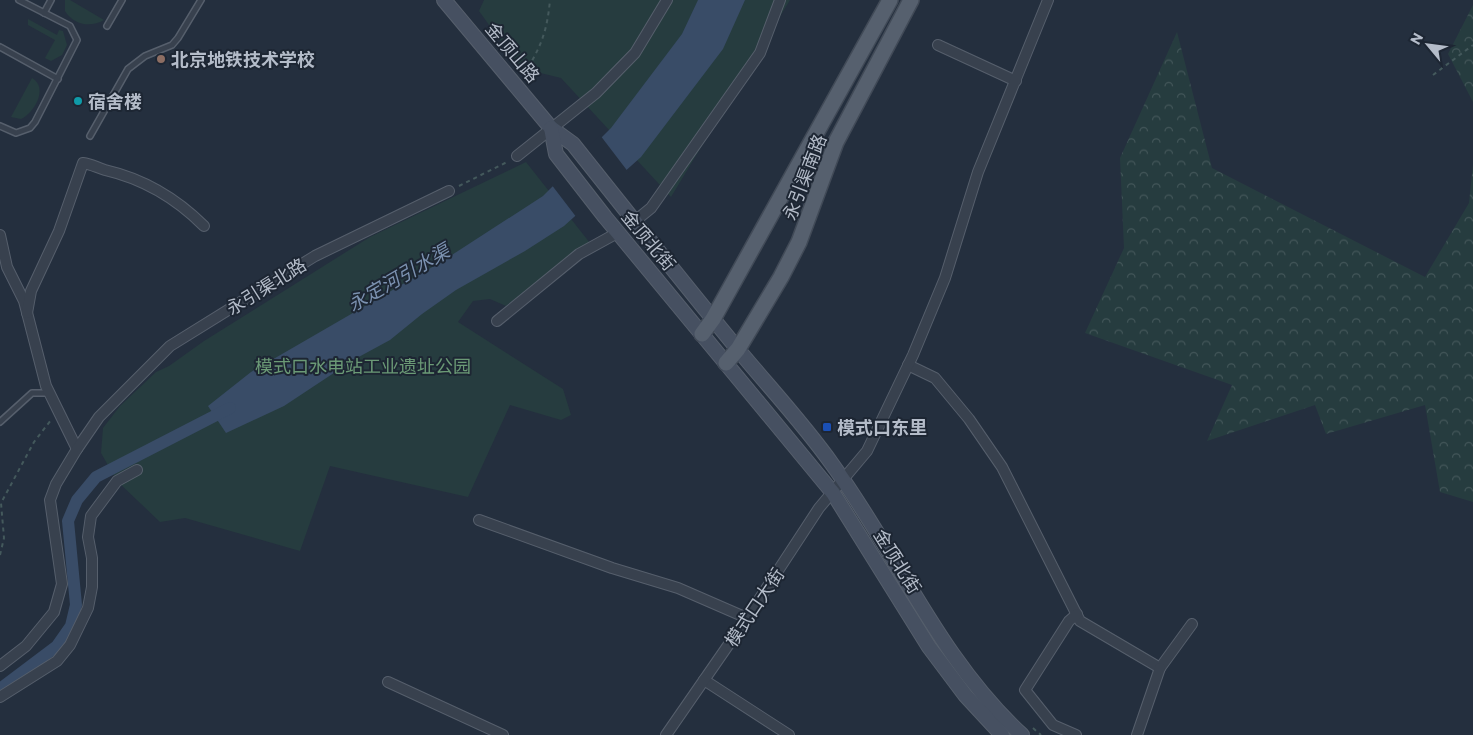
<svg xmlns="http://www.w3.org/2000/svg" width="1473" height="735" font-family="Commissioner,'Noto Sans SC',sans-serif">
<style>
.green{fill:#263c3f}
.forest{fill:url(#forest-crowns)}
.water{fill:#394c67}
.pier{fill:#242f3e}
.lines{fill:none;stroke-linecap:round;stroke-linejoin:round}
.canal{stroke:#394c67;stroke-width:12}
.lane-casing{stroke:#565f6c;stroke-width:8}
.street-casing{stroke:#565f6c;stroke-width:12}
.secondary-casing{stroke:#565f6c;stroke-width:16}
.primary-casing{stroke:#414a57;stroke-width:18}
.path{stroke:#44595c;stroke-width:2;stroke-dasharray:4 4;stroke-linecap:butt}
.lane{stroke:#38414e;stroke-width:5}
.street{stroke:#38414e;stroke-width:10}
.secondary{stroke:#465061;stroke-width:14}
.primary{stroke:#56606e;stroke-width:15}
.education-dot{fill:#8d6e63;stroke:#1d2633;stroke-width:2}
.culture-dot{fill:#0f9aa8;stroke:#1d2633;stroke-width:2}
.transit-dot{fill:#1a4fb4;stroke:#1d2633;stroke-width:2}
.labels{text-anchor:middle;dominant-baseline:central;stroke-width:4;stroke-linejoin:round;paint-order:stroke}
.street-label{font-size:18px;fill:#b4bcc9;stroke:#1d2633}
.poi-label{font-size:18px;font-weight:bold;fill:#b4bcc9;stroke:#1d2633;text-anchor:start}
.park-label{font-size:18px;fill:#6b9a76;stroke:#1d2633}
.water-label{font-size:19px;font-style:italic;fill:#7c92b1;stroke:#1d2633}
</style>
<defs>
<pattern id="forest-crowns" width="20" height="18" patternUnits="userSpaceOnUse" patternTransform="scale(1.25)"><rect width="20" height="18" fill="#263c3f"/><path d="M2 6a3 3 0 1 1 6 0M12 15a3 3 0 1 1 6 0" fill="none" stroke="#435659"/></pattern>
</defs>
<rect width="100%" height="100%" fill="#242f3e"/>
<!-- green -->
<g class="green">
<path d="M65,0H70L104,20C90,28 74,25 65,11Z"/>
<polygon points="484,0 790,0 671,197 561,78 520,68 479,11"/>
<polygon points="28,19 57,35 59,30 63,31 67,45 62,55 51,61 45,58 55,40 28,25"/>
<path d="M32,78C49,88 34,113 21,119L11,117Z"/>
<polygon points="526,162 590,243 506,306 490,299 473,301 458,322 563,389 571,415 561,420 510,405 468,497 330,466 300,551 185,518 160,522 117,481 101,453 103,428 120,406 156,372 169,366 204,341 370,237"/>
</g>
<!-- forest -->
<g class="forest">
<polygon points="1473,5 1473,102 1448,54"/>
<polygon points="1177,32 1212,168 1425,277 1469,203 1473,164 1473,502 1440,492 1425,405 1326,434 1315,405 1207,441 1232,385 1085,333 1124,248 1120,158"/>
</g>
<!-- water -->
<polygon class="water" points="698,0 745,0 723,49 641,157 564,226 525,251 456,290 422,314 390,340 355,359 284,406 226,433 208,406 251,372 441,262 543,196 611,128 682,34"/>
<!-- pier -->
<polygon class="pier" points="600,135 629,173 577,218 551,184"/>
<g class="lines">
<!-- canal -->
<polyline class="canal" points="0,689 57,646 71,626 76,605 68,521 77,500 96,477 230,408"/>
<defs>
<g id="lane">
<polyline points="44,13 51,0"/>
<polyline points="107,26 122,0"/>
<polyline points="0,47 58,79"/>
<polyline points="0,126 16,133 30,128 35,122 77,40 70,26 19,0"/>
<polyline points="90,136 128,69 145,56 172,45 178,38 201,0"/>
<polyline points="0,422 32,393 49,393"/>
</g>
<g id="street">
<polyline points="938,45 1016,81"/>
<polyline points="517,156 596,93 635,53 667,0"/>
<polyline points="635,221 651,208 760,53 780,0"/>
<polyline points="0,235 7,267 24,301 46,386 77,449"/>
<path d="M27,313L31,291L59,231L83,163C91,164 98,168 105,170C144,179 176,198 204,226"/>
<polyline points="497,321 579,254 619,232"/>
<polyline points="908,365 935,378 969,419 1002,467 1080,621 1160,668 1192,624"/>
<polyline points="479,520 612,568 678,588 747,618"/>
<polyline points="0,666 26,646 54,612 62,584 50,500 56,484 77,449 99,417 170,346 315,256 449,191"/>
<polyline points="704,680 789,735"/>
<polyline points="388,682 503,735"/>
<polyline points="0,697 57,661 70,645 88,608 92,587 92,558 88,537 91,516 117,481 137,470"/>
<polyline points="666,735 747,618 819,508 867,451 913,355 945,278 978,172 1048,0"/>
<polyline points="1076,735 1053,725 1025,690 1069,621 1077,614"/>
<polyline points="1137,735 1160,668"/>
</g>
<g id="secondary">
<path d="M444,0L551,128L573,144C627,212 681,280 736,347C768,386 803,423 832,464C897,553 939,659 1022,735"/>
<polyline points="551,128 556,154 605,217 833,493 929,647 965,695 1002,735"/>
</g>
<g id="primary">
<polyline points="702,334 713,319 890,0"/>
<polyline points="726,363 738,349 781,277 799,242 836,142 911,0"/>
</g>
</defs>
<!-- lane casing -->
<use href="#lane" class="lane-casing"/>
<!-- street casing -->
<use href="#street" class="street-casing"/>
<!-- secondary casing -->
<use href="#secondary" class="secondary-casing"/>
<!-- primary casing -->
<use href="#primary" class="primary-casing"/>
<!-- path -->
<g class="path">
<path d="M524,74C541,47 547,32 550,0"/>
<polyline points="1433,75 1473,45"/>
<polyline points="459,186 509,161"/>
<polyline points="0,555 4,538 1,503 34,442 51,420"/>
<polyline points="1033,728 1041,735"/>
</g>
<!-- lane -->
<use href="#lane" class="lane"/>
<!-- street -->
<use href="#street" class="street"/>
<!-- secondary -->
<use href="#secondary" class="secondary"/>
<!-- primary -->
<use href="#primary" class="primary"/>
</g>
<!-- markers -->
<circle class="education-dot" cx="161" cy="59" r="5"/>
<circle class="culture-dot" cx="78" cy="101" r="5"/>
<rect class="transit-dot" x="822" y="422" width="10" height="10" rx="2.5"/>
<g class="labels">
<!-- street labels -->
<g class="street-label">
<text transform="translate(513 52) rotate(50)">金顶山路</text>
<text transform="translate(804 177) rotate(-69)">永引渠南路</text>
<text transform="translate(649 240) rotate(50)">金顶北街</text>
<text transform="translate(266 286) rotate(-32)">永引渠北路</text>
<text transform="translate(898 561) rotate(58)">金顶北街</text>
<text transform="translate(754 607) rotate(-56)">模式口大街</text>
</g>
<!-- poi labels -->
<g class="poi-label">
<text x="171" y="59">北京地铁技术学校</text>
<text x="88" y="101">宿舍楼</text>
<text x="837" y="427">模式口东里</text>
</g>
<!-- park labels -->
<g class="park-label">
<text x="363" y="366">模式口水电站工业遗址公园</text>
</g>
<!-- water labels -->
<g class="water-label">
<text transform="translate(398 277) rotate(-30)">永定河引水渠</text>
</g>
</g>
<!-- north arrow -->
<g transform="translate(1428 45) rotate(299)" stroke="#1d2633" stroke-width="4" paint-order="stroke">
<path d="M0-4L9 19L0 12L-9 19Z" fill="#b4bcc9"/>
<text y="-8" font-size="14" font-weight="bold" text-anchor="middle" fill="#b4bcc9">N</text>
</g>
</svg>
